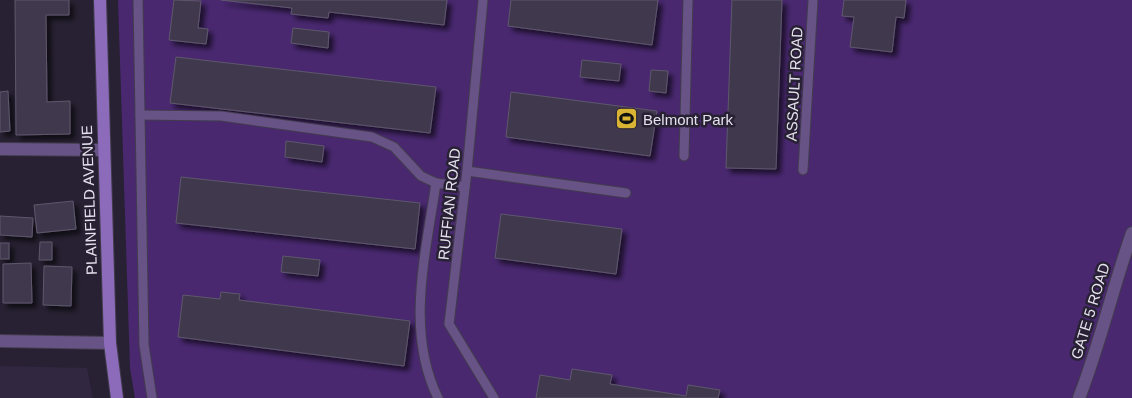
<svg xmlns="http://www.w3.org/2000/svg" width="1132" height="398" font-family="Helvetica,sans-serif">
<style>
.built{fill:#312740}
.green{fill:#492870}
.building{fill:#41394d;stroke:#5e576c;filter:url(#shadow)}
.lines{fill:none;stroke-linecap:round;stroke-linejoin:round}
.lane-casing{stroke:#423c4d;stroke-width:11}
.street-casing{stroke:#423c4d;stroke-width:14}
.secondary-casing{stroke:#423c4d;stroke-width:14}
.lane{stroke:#675385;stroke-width:9}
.street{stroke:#675385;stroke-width:12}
.secondary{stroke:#8c6bbb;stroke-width:12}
.labels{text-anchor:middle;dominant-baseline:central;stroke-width:5;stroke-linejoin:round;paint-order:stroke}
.street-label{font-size:15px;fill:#e5e1ee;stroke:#282133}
.poi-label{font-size:15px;fill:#e5e1ee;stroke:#282133;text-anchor:start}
</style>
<defs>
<filter id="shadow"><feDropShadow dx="4.5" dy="4.5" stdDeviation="2.5" flood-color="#0009"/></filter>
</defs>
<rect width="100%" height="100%" fill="#282133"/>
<!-- built -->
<polygon class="built" points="0,366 87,368 93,398 0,398"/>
<!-- green -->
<polygon class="green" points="118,0 1132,0 1132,398 135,398 130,368"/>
<!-- building -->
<g class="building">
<polygon points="15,0 69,0 69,15 46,15 47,102 70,101 70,134 16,135"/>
<polygon points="174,0 201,1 198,28 208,29 206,44 169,40"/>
<polygon points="221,0 447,0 444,25 329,12 328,18 291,14 292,8"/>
<polygon points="511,0 658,0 652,45 508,26"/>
<polygon points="732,0 782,0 776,169 726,168"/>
<polygon points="844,0 906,0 904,18 896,17 892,52 850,47 854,17 842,16"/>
<polygon points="293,28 329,32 328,48 291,43"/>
<polygon points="176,57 436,87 430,133 170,103"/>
<polygon points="582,60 621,64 619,81 580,77"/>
<polygon points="651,70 668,71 666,93 649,91"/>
<polygon points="8,91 10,131 0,132 0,92"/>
<polygon points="511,92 657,111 650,156 506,137"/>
<polygon points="286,141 324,146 322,162 285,157"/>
<polygon points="181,177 420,203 415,249 176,223"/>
<polygon points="73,201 76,229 37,233 34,205"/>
<polygon points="501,214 622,229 616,274 495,258"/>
<polygon points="0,216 33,218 32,237 0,235"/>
<polygon points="40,242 52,242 52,260 39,260"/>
<rect x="0" y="243" width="9" height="16"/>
<polygon points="283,256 320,260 318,276 281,272"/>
<polygon points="31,263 32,303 3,303 3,264"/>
<polygon points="44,266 72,267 71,306 43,305"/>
<polygon points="221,292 240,294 239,300 410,321 404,366 178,337 183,295 220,299"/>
<polygon points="572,369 612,375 610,384 686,396 688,385 720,390 718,398 536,398 540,375 570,380"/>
</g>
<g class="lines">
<defs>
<g id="lane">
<polyline points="138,0 144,345 152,398"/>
<polyline points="483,0 467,171 449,324 494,398"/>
<polyline points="140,115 221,116 372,137 394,147 421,176 436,183 465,187"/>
<polyline points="684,156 688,0"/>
<polyline points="803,170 813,0"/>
<polyline points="467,171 626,193"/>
<path d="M436,183C426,253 405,331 438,398"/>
</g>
<g id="street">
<polyline points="0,149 104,150"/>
<polyline points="0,341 110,343"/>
<path d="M1079,398C1100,344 1113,287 1132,233"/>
</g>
<polyline id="secondary" points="100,0 110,343 117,398"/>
</defs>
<!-- lane casing -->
<use href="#lane" class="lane-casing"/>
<!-- street casing -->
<use href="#street" class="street-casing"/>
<!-- secondary casing -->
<use href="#secondary" class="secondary-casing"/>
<!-- lane -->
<use href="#lane" class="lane"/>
<!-- street -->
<use href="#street" class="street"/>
<!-- secondary -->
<use href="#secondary" class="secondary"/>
</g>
<!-- icons -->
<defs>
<symbol id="stadium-square" viewBox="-11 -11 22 22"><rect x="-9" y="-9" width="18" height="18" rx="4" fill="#d9b434" stroke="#282133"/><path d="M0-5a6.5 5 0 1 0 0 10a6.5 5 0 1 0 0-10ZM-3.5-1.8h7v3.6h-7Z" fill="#111"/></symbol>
</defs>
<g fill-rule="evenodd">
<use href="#stadium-square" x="614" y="106" width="25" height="25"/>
</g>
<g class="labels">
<!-- street labels -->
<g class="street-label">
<text transform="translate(794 84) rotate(-87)">ASSAULT ROAD</text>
<text transform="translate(89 200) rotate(-92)">PLAINFIELD AVENUE</text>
<text transform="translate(449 204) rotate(-84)">RUFFIAN ROAD</text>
<text transform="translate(1090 311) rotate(-73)">GATE 5 ROAD</text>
</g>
<!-- poi labels -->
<g class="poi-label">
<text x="643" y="119">Belmont Park</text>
</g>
</g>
</svg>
